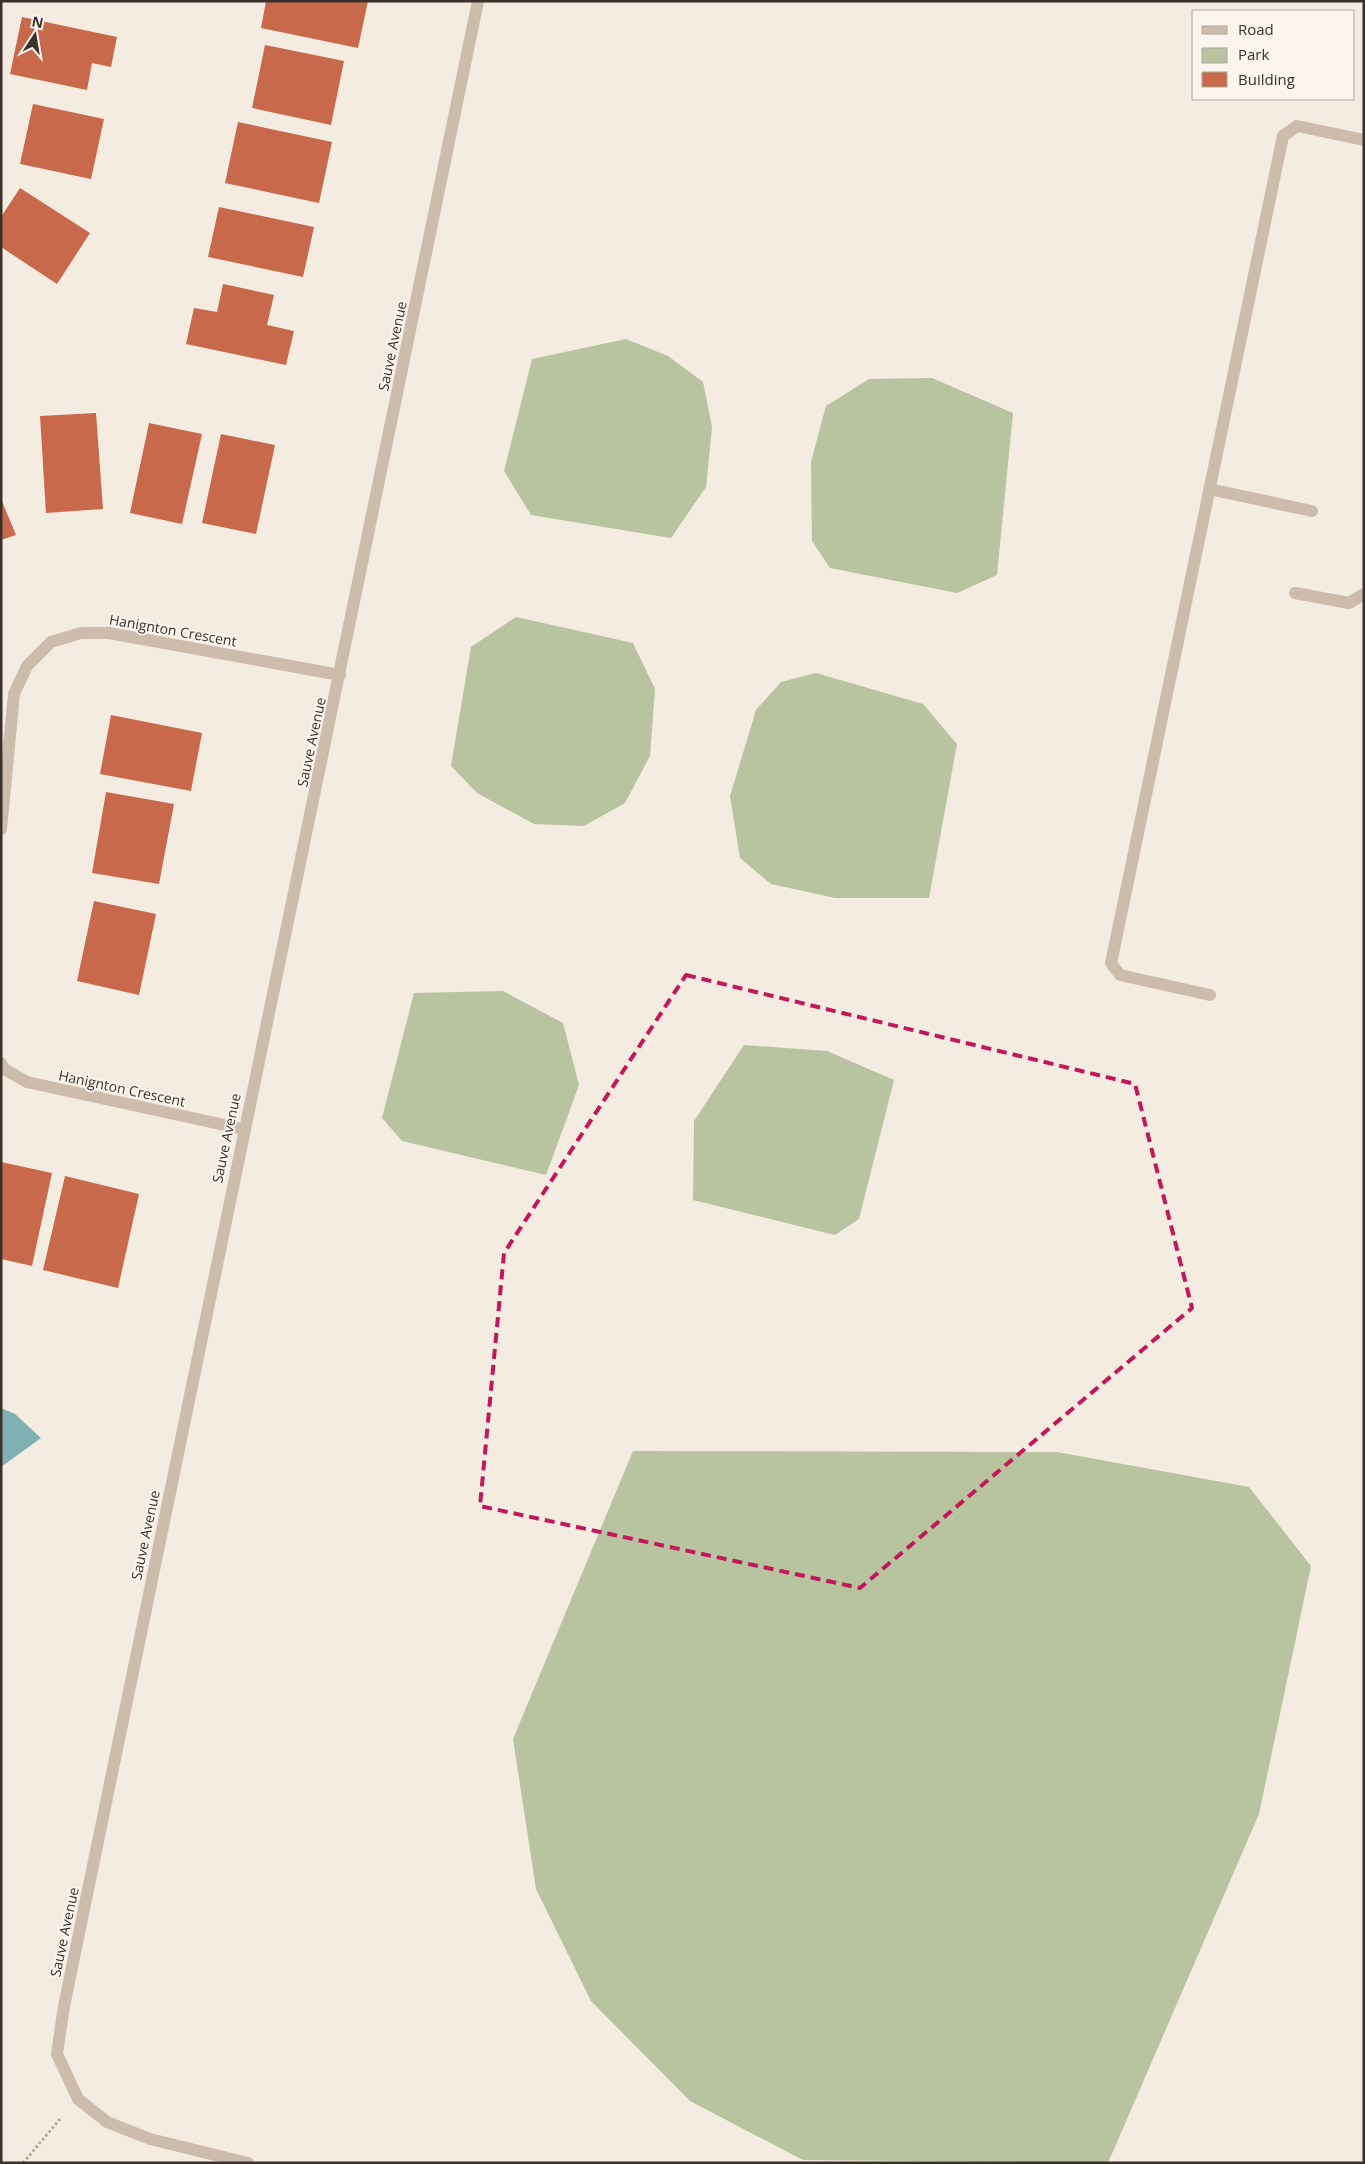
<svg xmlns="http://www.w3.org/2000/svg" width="1365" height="2164" font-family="'Open Sans',sans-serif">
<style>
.green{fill:#b8c4a0}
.water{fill:#7fb0b2}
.building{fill:#c8694b}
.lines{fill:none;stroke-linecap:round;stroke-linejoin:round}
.path{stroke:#b9a596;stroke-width:3;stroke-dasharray:2.5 2.5;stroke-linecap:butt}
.minor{stroke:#cdbbac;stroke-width:12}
.marked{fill:none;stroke:#c2185b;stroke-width:4;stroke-dasharray:10 6;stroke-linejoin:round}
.labels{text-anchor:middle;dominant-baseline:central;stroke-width:4;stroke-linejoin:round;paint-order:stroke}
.street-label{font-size:14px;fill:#3b302b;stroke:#fbf5ee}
</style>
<rect width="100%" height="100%" fill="#f4ebe1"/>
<!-- green -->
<g class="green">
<polygon points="626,339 668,356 703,382 712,427 706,487 671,538 531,515 504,471 532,359"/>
<polygon points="932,378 1013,413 997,575 957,593 830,568 812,541 811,462 826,406 869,379"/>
<polygon points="516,617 633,643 655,689 650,756 625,803 584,826 534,824 477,793 451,766 471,647"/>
<polygon points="816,673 923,704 957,744 929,898 835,898 771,884 740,858 730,796 756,710 781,682"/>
<polygon points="503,991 563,1023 579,1085 546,1175 402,1141 382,1118 414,993"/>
<polygon points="744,1045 827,1051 894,1080 859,1219 835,1235 693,1200 694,1121"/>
<polygon points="633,1451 1057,1452 1249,1487 1311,1566 1259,1814 1108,2163 803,2160 690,2101 591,2001 536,1889 513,1739"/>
</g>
<!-- water -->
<polygon class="water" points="1,1408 15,1414 41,1438 1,1467"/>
<!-- building -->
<g class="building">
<polygon points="266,1 368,1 358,48 261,28"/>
<polygon points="22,17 117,37 111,67 92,63 87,90 10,74"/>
<polygon points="265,45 344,61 331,125 252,108"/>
<polygon points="33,104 104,119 91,179 20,164"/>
<polygon points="238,122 332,142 319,203 225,183"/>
<polygon points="20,188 90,233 57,284 1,247 1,217"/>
<polygon points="219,207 314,227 303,277 208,257"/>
<polygon points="223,284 274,295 267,325 294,331 286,365 186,344 194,308 217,312"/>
<polygon points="96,413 103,509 46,513 40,416"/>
<polygon points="149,423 202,434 182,524 130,513"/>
<polygon points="221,434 275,445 256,534 202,523"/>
<polygon points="1,499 16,535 1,540"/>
<polygon points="111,715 202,733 191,791 100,774"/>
<polygon points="106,792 174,804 159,884 92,873"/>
<polygon points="94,901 156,914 139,995 77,981"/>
<polygon points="1,1162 52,1173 32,1266 1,1259"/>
<polygon points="65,1176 139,1194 118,1288 43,1270"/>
</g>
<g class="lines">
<!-- path -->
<polyline class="path" points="23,2163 60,2119"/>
<!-- minor -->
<g class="minor">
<polyline points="1209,489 1312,511"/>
<polyline points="1295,593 1349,603 1364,594"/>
<polyline points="1,829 14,694 27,666 51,642 81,633 109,633 340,675"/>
<polyline points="1210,995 1120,975 1111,963 1283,136 1297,126 1364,140"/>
<polyline points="1,1063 4,1069 27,1082 243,1129"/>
<polyline points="248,2163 150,2139 107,2122 78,2099 57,2054 64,2006 478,1"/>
</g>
</g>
<!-- marked area -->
<path class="marked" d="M686,975L1135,1084L1192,1308L860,1588L480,1506L504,1253Z"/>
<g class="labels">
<!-- street labels -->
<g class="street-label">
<text transform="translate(392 346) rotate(-78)">Sauve Avenue</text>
<text transform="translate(173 630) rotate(10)">Hanignton Crescent</text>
<text transform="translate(311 742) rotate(-78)">Sauve Avenue</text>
<text transform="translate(122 1088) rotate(12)">Hanignton Crescent</text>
<text transform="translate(226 1138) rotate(-78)">Sauve Avenue</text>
<text transform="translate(145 1535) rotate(-78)">Sauve Avenue</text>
<text transform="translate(64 1932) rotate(-78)">Sauve Avenue</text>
</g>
</g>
<!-- border -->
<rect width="1365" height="2164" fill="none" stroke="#3b302b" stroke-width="5"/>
<!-- legend -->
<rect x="1192" y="10" width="162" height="90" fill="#fbf5ee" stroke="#aea6a0"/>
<rect x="1202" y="26" width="25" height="8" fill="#cdbbac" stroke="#aea6a0"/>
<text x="1238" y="35" font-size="15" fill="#3b302b">Road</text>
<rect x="1202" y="48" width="25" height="15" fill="#b8c4a0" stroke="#aea6a0"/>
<text x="1238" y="60" font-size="15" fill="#3b302b">Park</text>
<rect x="1202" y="72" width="25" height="15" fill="#c8694b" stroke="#aea6a0"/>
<text x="1238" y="85" font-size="15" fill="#3b302b">Building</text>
<!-- north arrow -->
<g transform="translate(35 35) rotate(12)" stroke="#fbf5ee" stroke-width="4" paint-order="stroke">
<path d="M0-4L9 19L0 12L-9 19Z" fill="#3b302b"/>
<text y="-8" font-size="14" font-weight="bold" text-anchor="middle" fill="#3b302b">N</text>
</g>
</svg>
